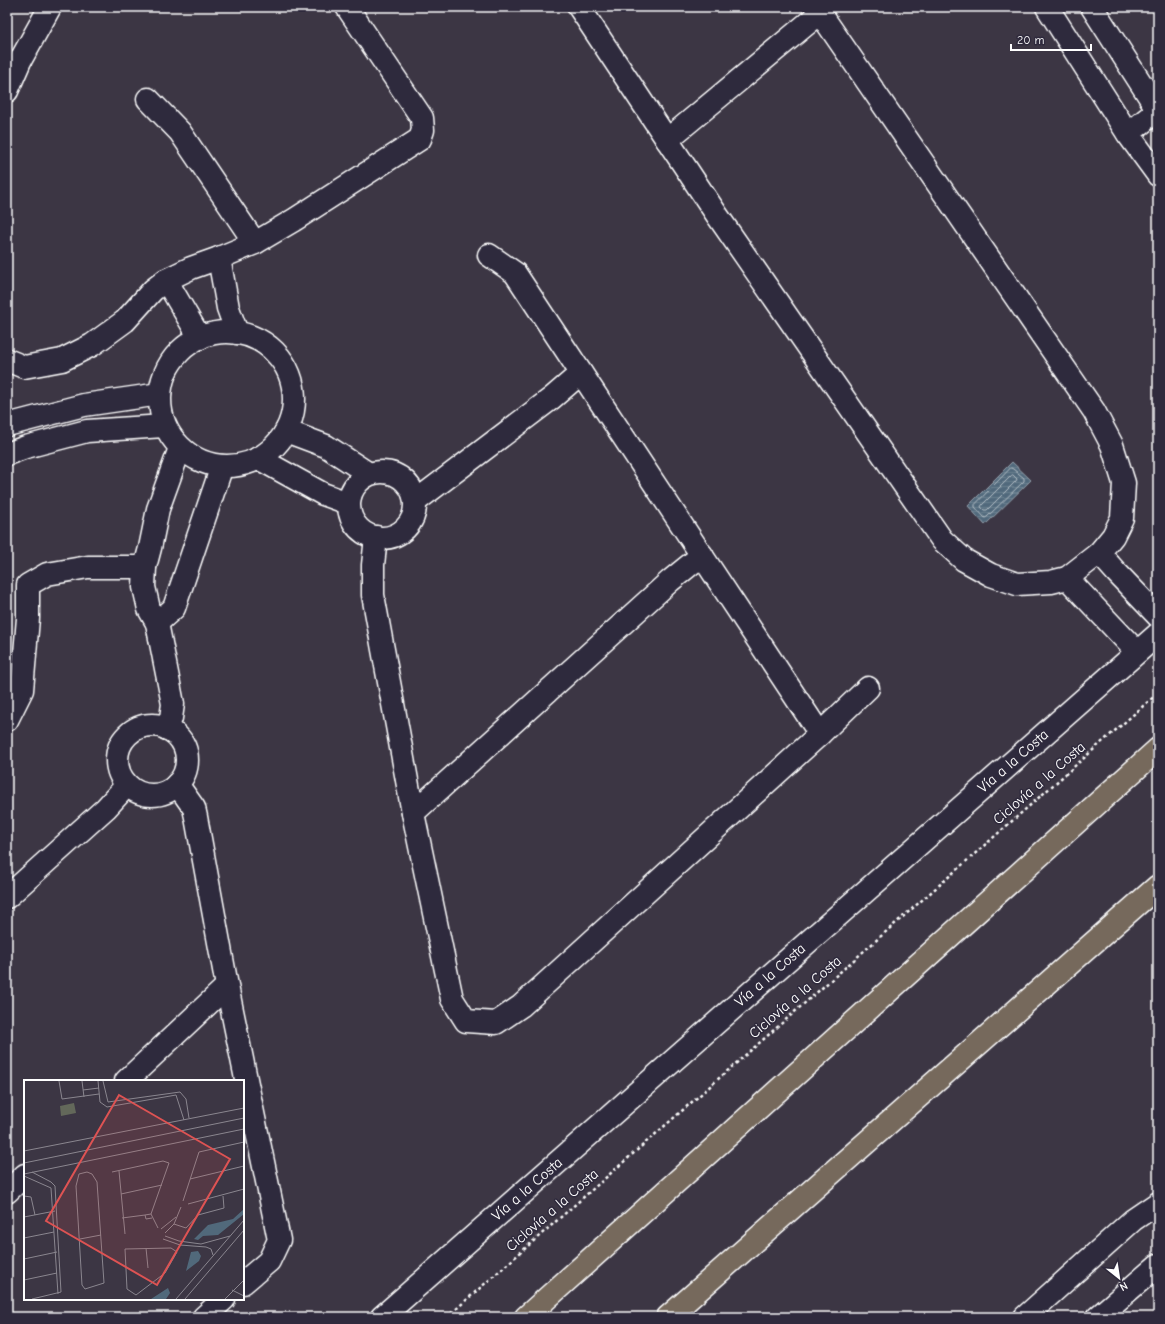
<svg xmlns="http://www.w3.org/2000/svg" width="1165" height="1324" font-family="'Comic Neue',sans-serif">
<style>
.water{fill:url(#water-rules);stroke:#97a5b0}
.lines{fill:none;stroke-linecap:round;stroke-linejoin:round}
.shore{stroke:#b9c3ca;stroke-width:1}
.minor-casing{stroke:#fff;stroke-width:25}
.highway-casing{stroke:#fff;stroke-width:25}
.path{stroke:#fff;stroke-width:2.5;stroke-dasharray:3 3;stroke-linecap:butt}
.minor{stroke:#2f2a3d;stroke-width:22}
.highway{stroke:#76695c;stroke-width:22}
.labels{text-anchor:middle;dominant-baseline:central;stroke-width:3;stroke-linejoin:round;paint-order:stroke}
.street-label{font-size:15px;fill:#fff;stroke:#2f2a3d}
.inset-road{fill:none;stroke:#8a868f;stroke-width:1}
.view{fill:#de5353;fill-opacity:0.15;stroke:#de5353;stroke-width:2}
.inset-edge{fill:none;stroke:#fff;stroke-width:2}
</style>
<defs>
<pattern id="water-rules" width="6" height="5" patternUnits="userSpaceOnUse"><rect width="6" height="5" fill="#51697b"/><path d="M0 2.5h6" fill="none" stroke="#6b808f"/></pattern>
</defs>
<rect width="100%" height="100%" fill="#3c3644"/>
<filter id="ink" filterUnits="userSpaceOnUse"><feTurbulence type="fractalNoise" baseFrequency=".025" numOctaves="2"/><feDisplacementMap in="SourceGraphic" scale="8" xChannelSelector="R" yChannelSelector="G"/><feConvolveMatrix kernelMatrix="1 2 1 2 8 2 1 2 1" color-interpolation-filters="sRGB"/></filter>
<g filter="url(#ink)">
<!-- water -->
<polygon class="water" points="1012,462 1031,480 985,525 968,506"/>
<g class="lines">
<!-- shore -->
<g class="shore">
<polygon points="1011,468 1013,469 1024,478 1024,481 987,517 985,518 975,507 975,505"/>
<polygon points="1013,475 1017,479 1016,481 987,510 984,510 981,507 982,505 1011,476"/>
</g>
<defs>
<g id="minor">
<polyline points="579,7 717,215 942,540 964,560 991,575 1017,584 1051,582 1067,578 1099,553 1113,536 1122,518 1124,483 1112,445 1094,411 816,7"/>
<polyline points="1047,7 1128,134 1158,175"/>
<polyline points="1092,7 1158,110 1128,134"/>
<polyline points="7,91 20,61 50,7"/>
<polyline points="148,99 180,132 255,243"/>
<polyline points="667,140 820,13"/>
<polyline points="489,255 515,273 820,734"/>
<polyline points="219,258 228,308 237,333"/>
<polyline points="166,280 200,338"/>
<circle cx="227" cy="399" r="67"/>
<polyline points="7,360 24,367 62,360 92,345 125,321 153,290 166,280 191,268 219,258 255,243 294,220 420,139 423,130 422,118 347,7"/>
<polyline points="7,425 84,405 160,394"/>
<polyline points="286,431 326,446 369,474"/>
<polyline points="7,454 26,447 87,431 164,426"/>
<polyline points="258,458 323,494 348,503"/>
<circle cx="382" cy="505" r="33"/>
<polyline points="416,501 552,398 581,373"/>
<polyline points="376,537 373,565 373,595 413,813 452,999 466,1021 496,1023 521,1006 820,734 868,688"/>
<polyline points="1099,553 1116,572 1158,616"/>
<polyline points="1067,578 1137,652"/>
<polyline points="157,623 174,608 222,466"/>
<polyline points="7,720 22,690 28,618 28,585 47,574 88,567 145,567"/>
<circle cx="152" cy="760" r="35"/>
<polyline points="167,729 171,718 173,704 157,623 149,609 144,587 145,567 150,548 158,509 180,448"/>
<polyline points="177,784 194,808 196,817 227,986 279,1240 269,1261 243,1283"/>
<polyline points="413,813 670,581 702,555"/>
<polyline points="7,897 106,808 127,785"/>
<polyline points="126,1081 227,986"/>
<polyline points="7,1192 25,1175"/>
<polyline points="204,1317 224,1299"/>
<polyline points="382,1317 1158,634"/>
<polyline points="1025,1317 1133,1220 1158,1203"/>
<polyline points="1098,1317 1158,1265"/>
</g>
<g id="highway">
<polyline points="526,1317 1158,749"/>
<polyline points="668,1317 1158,886"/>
</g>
</defs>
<!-- minor casing -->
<use href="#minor" class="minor-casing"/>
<!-- highway casing -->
<use href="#highway" class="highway-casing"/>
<!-- path -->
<polyline class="path" points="447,1317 1158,693"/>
<!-- minor -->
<use href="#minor" class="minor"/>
<!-- highway -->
<use href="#highway" class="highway"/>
</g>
</g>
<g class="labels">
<!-- street labels -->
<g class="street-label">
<text transform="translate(1013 761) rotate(-41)">Vía a la Costa</text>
<text transform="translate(1039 783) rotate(-41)">Ciclovía a la Costa</text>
<text transform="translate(770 975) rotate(-41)">Vía a la Costa</text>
<text transform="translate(795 997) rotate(-41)">Ciclovía a la Costa</text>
<text transform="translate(527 1189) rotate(-41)">Vía a la Costa</text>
<text transform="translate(552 1210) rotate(-41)">Ciclovía a la Costa</text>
</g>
</g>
<!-- overview -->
<g transform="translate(24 1080)">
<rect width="220" height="220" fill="#3c3644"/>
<path d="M50,23L52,33L37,36L36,26Z" fill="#63685a"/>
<path d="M220,129V134L194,155L179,156L174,160L170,159L184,145L209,139ZM174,171L177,176L175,181L162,191L167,172ZM144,208L146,213L142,219H127Z" fill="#51697b"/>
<path class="inset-road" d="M35,1L38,19L75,14M58,1L60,17M74,1L76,22L83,27L152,15L160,40M79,1L84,22L156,12L162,19L165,38M59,10L75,8M0,71L220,28M0,83L220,38M95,91L101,154M63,92L68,94L73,102L80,203L61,209L58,205L52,106L55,94ZM88,92L139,81L145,83L127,134M0,94L220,49M0,96L27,108L34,214M166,99L220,86M97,114L138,105M0,116L7,117L11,135M159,121L175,72L220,62M164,124L220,109M0,137L31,131M98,138L121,135M128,138L122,139L121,135L127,134L134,148M150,144L162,148L174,135L200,128L199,116M137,149L152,137M141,153L150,144L157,127M141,156L155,161L177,164L206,156M0,158L30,152M56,159L77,155M139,159L156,165L182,167L187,169L189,175M122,168L124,188M147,168L153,172L141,193L112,215L103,209L101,169ZM0,179L33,172M0,200L33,193M208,210L220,216M8,219L37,212L31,106L27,102L8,92M152,219L220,140M161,219L220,150M201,219L220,200"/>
<path class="view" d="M95,15L206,79L133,205L22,141Z"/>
<rect width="220" height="220" class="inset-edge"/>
</g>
<!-- margin -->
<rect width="1165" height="1324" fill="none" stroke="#2f2a3d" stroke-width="24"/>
<rect x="12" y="12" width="1141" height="1300" fill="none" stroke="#fff" stroke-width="1.5" filter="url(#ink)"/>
<!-- north arrow -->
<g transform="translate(1119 1278) rotate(150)" stroke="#2f2a3d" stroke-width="3" paint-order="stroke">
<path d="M0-3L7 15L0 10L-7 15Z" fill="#ffffff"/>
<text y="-6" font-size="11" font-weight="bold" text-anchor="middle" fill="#ffffff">N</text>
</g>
<!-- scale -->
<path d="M1011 44v6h80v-6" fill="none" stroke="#ffffff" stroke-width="2"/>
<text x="1017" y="44" font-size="12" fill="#ffffff" stroke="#2f2a3d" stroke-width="3" paint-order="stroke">20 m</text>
</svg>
